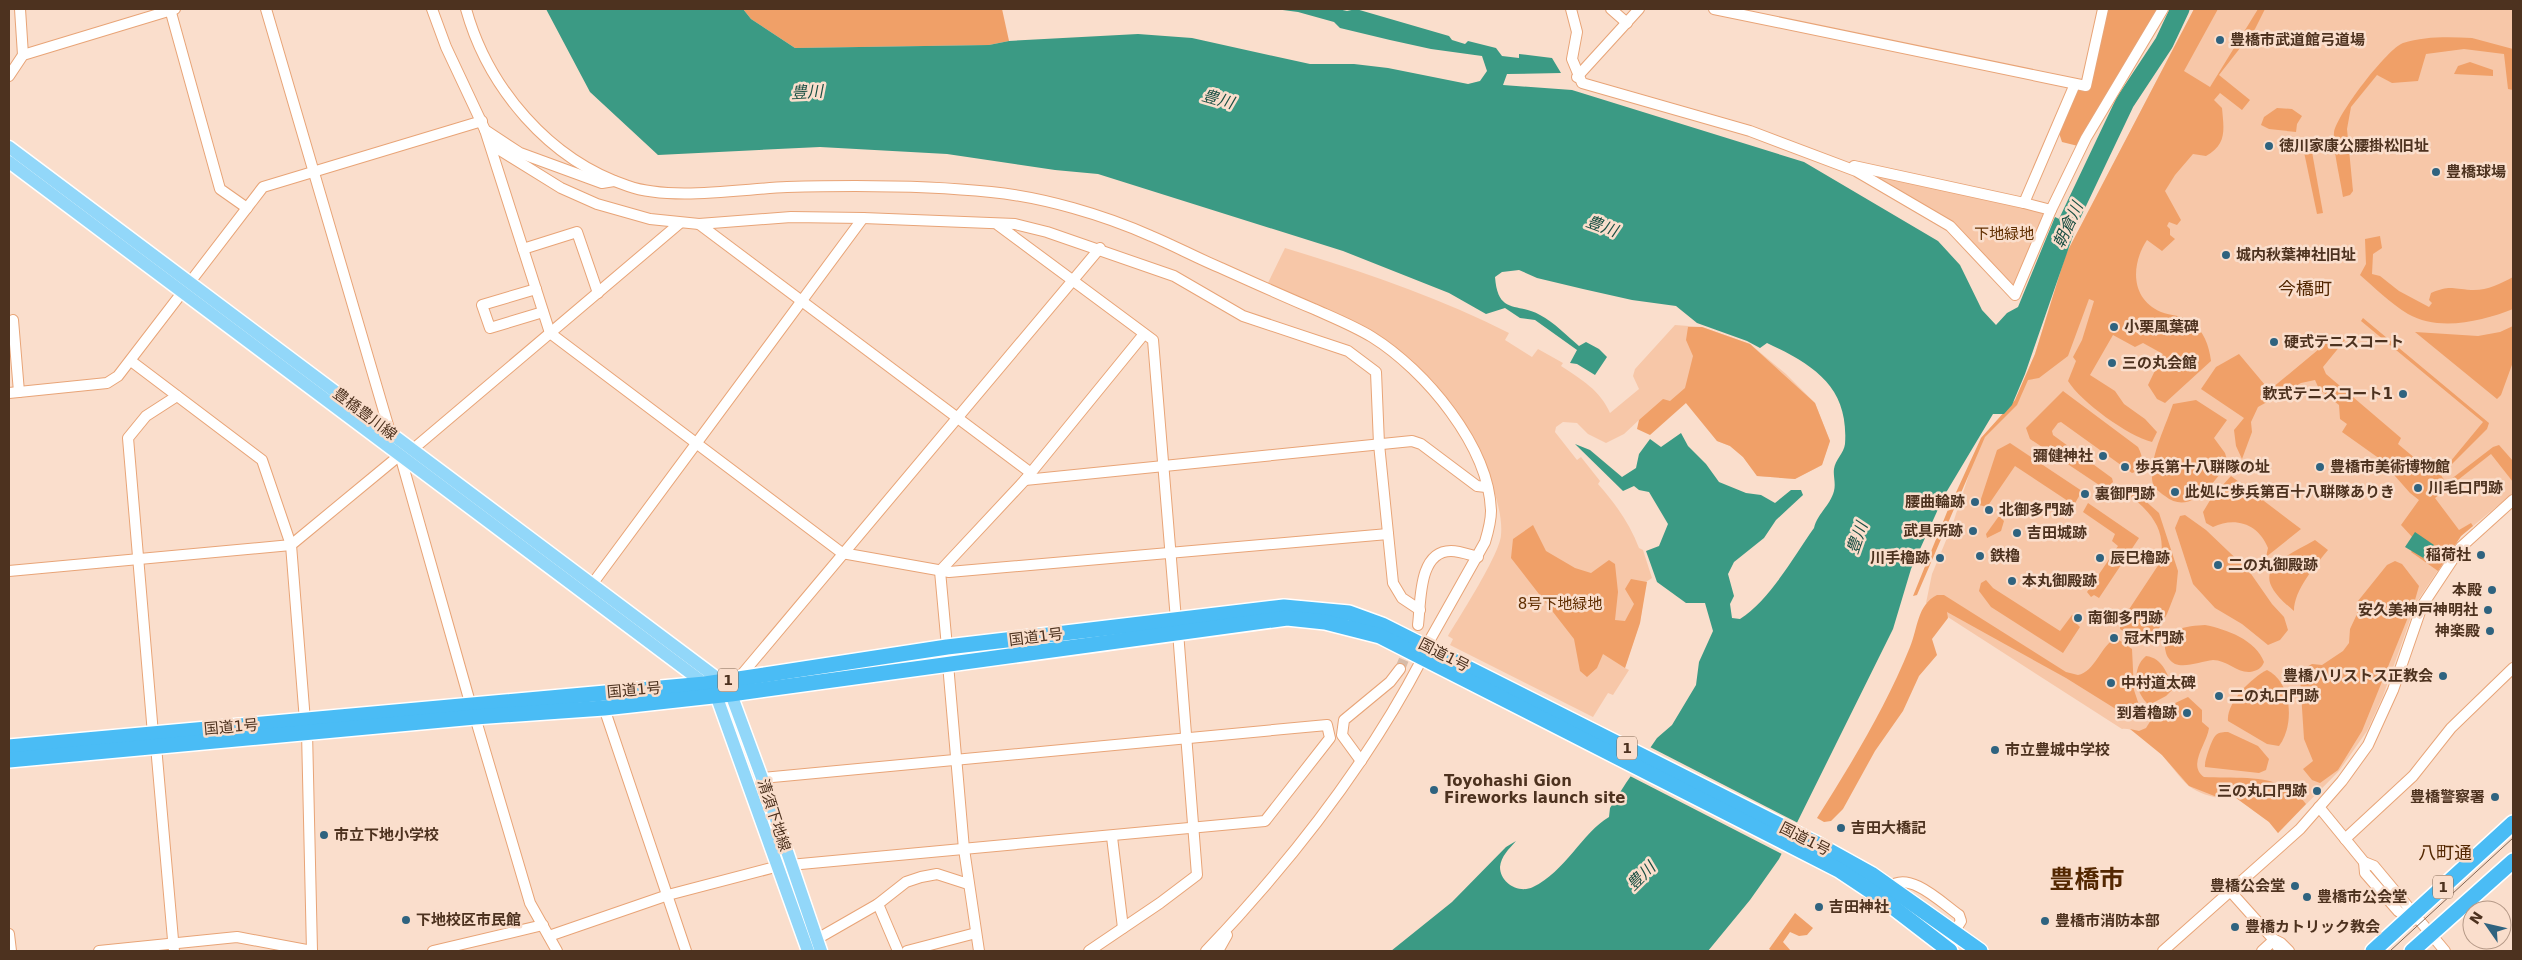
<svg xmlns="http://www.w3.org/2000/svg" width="2522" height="960" font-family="'DejaVu Sans','Noto Sans JP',sans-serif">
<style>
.green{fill:#f7c7a8}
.forest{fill:#f0a068}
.water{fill:#3b9a84}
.pier{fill:#fadecc}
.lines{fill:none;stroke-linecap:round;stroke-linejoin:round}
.river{stroke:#3b9a84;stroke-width:19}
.minor-tunnel{stroke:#d7bca9;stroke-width:10;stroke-dasharray:10 5;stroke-linecap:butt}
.minor-casing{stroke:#e8a477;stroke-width:12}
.major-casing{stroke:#fff;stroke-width:15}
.highway-casing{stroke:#fff;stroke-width:18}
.minor{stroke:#fff;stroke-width:10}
.major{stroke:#92d7f9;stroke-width:12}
.highway{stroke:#4abcf5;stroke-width:15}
.tram{stroke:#826654;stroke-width:1}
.poi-dot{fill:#2f637f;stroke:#fadecc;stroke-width:2}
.labels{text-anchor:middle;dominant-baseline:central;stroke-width:5;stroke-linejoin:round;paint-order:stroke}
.shield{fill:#fadecc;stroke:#816653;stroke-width:1}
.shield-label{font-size:14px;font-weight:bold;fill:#4d321f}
.poi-label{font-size:15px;font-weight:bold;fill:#4d321f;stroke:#fadecc;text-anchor:start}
.park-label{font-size:15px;fill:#612f01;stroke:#fadecc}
.street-label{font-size:15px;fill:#4d321f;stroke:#fadecc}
.water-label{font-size:16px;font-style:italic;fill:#1a4f43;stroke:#fadecc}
.quarter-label{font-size:18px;fill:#532701;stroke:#fadecc}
.town-label{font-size:25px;font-weight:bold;fill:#532701;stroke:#fadecc}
</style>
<rect width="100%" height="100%" fill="#fadecc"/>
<!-- green -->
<g class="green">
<path d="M2194,9H2513V493L2461,536L2416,603L2383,696L2367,731L2339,771L2278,833L2269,822L2232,795L2222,799C2212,797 2198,793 2189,786C2172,772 2147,726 2122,729L1926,603L1932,574L1952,526L1981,438L2015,401L2035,354L2066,254Z"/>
<polygon points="1856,171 2051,210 2015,295 1950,226"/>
<path d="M1285,248C1361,271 1438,297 1509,333L1505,340L1532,357L1538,349L1563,363L1561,366C1582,380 1600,390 1610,413L1639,389L1633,376L1635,369L1675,325L1702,327L1750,344L1786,374L1815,403L1830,441L1822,465L1795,479L1757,476L1743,457L1730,446L1717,441L1685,402L1639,420L1624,434L1606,443L1588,434L1577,423L1563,422L1556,427L1555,432L1577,460L1581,457L1600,481L1598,484C1615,503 1630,524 1639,548L1643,550L1652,578L1646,582L1640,623L1625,668L1629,670L1613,695L1608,693L1593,717L1450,645L1453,639L1448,636C1460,616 1500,554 1501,535C1503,515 1494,491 1488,472C1469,415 1424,362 1372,331C1339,312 1301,300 1267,285Z"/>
</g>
<!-- forest -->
<g class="forest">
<polygon points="743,9 1002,9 1009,41 989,45 795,48 751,19"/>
<polygon points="2104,9 2159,9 2082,147 2062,142 2057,127 2075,84 2085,86"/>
<path d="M2194,9H2218L2184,71L2210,87L2258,9H2265L2255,29L2219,75L2250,100L2242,110L2220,93L2214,100L2222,108C2224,130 2227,144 2206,156L2193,154L2175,175L2165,191L2181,220L2177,225L2169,222L2167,226L2170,229V235L2175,239L2162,251L2147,240C2131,264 2130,299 2161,312C2171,316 2182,315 2190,321C2204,331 2209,345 2211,361L2165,403L2157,399L2148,385L2163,354L2143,343L2135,347L2113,335L2090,375L2115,391L2124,404L2145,419L2157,432L2152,442C2128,436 2081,402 2068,381L2076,361L2073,357L2082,340L2094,301L2089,299L2068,356L2039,378L2028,380L2017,405L1985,437L1917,595L1913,596L1947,512L1981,438L2015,400L2035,354L2066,254Z"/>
<path d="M2472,38L2513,49V90L2508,89L2504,54L2464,49L2426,54L2418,81L2392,83L2377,75L2351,107L2347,129L2353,191L2350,195L2343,197C2341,182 2332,146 2334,133C2336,115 2388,48 2403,43C2425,36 2450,37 2472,38Z"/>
<polygon points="2470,62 2493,70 2493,76 2454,74 2458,66"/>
<polygon points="2277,108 2292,109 2302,116 2297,124 2296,132 2269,129 2261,125 2264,117"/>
<polygon points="2304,152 2312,152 2323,213 2317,214"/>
<path d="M2380,236L2382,248L2373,254L2372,274L2380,276L2399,291L2429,307L2432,303L2429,300L2431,293C2451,285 2451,289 2471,290C2486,291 2500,284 2513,277V309C2483,321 2439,332 2408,314C2390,303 2375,288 2360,275L2366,264L2365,239Z"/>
<polygon points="2363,318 2489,423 2487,429 2441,475 2446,483 2493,447 2499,445 2513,461 2513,482 2491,454 2435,498 2459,530 2471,523 2473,526 2461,536 2438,571 2411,552 2415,546 2414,539 2401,525 2419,500 2410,493 2380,459 2342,432 2347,424 2340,419 2339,405 2319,389 2315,380 2301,383 2258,407 2251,422 2252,432 2242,459 2236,446 2234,430 2244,418 2201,389 2216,367 2239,354 2265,385 2272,388 2325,344 2337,343 2342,337 2345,340 2323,367 2326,374 2401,438 2398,444 2422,464 2427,458 2437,467 2445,468 2483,422 2361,321"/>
<polygon points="2513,326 2513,362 2501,395 2497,399 2415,332 2478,336 2500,332"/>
<polygon points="1688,327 1702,327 1750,344 1815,403 1830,441 1822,465 1795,479 1757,476 1743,457 1730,446 1717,441 1686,403 1650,435 1637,429 1639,420 1663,399 1670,401 1685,388 1693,356 1686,340"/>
<path d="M2063,391L2138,447C2142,455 2145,464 2139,471L2132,473L2061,422L2058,423L2052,431L2053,435L2112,478L2113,482L2105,489L2030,439L2026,428Z"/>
<path d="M2196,400L2227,420L2214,438L2225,453L2228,463C2214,482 2191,517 2165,496C2158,491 2152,487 2152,478C2150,457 2166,425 2173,404Z"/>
<polygon points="2010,443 2082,491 2074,505 2015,466 1987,507 1979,505 1997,450"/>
<path d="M2231,476L2301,529L2266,557L2268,548C2259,524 2235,516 2213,527L2206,523L2203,512L2212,497Z"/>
<path d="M2134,491L2159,513L2178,571L2176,591L2167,614L2157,632L2150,638L2129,635L2120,629V623L2159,564C2168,535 2154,514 2131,497Z"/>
<polygon points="2088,503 2139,538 2099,598 2094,595 2091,597 2087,592 2118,546 2112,541 2115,534 2083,512"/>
<polygon points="2185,515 2206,530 2249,571 2272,604 2284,617 2288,630 2280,640 2268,645 2242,624 2215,608 2193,584 2175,528 2180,516"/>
<polygon points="1999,516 2004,521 2001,531 1987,538 1986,534"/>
<polygon points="1533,525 1546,551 1575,568 1591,573 1609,560 1615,564 1618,592 1615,620 1625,621 1634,604 1625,589 1631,579 1647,582 1640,623 1625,668 1603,654 1597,668 1587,677 1580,671 1574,639 1511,558 1513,539"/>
<path d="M2315,540L2328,550C2315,566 2294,590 2294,611C2246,572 2276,562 2315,540Z"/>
<polygon points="2395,561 2402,564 2419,586 2415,600 2362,731 2338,770 2320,783 2312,780 2303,769 2313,761 2304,739 2300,677 2305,668 2312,664 2322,665 2343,651 2349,643 2350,629 2357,614 2358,601 2387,565"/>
<polygon points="1986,580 1993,588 2060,631 2072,615 2076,617 2075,622 2080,627 2063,653 1991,607 1979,591 1981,583"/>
<path d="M1937,595H1944L2066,672L2078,675C2095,672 2101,645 2116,638L2132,649L2134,690L2143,717L2141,720L2135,721L2066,678L1947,612L1948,618L1932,639L1937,655L1919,676L1903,711L1875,751L1843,809L1831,821L1824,822L1817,818C1851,764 1886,707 1910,647C1918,628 1917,605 1937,595Z"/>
<path d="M2205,625C2226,629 2256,640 2264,662C2262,668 2257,671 2250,672C2237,673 2227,660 2213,660C2202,661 2186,668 2175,664C2171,662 2167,657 2166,653C2159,628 2188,626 2205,625Z"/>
<path d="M2146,656C2163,658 2168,675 2173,689L2166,696L2149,705C2135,693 2131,668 2146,656Z"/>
<path d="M2267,670C2292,682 2295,725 2279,746L2267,744L2228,721C2226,703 2251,678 2267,670Z"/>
<path d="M2188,697L2202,710V722L2209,728C2207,744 2187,765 2204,777C2239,779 2283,772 2306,804L2278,833L2269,822L2232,795L2222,799L2189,786L2162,755L2130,729L2139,731L2146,728L2156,712Z"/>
<path d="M2228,732L2258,746L2269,759L2266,770L2259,773L2205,767C2204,762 2212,738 2216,735C2219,732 2224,732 2228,732Z"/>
<polygon points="1795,913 1813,928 1807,935 1799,936 1790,932 1783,942 1791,951 1772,951 1769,949"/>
</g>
<!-- water -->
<g class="water">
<path d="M546,9H743L751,19L795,48L989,45L1009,41L1138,34L1192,38L1310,64H1354L1388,68L1468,84L1480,81L1487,71L1482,56L1431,49L1390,40L1340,28L1334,22L1298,12L1275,9H1338L1347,11L1356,9L1449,36L1452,40L1465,44L1468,41L1496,48L1502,56L1519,58V54L1552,58L1561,73L1507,74L1503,85L1572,90L1804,162L1938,241L1960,265L1982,310L1996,325L2007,313L2018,307L2055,217L2076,227L2025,374L2012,405L2004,414H1993L1944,496L1911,569L1893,629L1779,859L1750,900L1708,951H1391L1452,902L1506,847L1516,841C1509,849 1501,856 1500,867C1500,883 1519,894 1533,887C1565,872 1582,833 1609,817L1610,808L1626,783L1657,738L1672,725L1696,685L1699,662L1713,631L1705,603H1686L1657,582L1646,551L1659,546L1668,524L1649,492L1639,490L1634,486L1623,491L1575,444L1590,450L1622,477L1636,468L1639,454L1650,439L1661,447L1681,433L1688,446L1706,464L1719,482L1746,493L1761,495L1775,503L1791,490H1801L1803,495L1776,520L1764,538L1734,562L1728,574L1734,596L1730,604L1732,618L1740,619C1770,600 1794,556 1814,528C1817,514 1830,506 1834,491C1836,483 1833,476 1834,469C1835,460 1844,453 1845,444C1849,386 1813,365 1767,343L1760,348L1747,341L1697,323L1676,306L1632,300L1583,289L1537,278L1519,270L1502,272L1495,277C1498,315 1516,302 1540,315C1554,322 1567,336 1579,346L1586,342L1599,349L1607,357L1595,375L1577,364L1570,363L1577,350L1535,320L1520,318L1505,308L1486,314L1449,293L1343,251L1098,174L1055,170L947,154L820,147L658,155L590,92Z"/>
<polygon points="2415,532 2434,545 2425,559 2405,547"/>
</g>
<!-- pier -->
<polygon class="pier" points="1648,746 1800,824 1784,855 1628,775"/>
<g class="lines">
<!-- river -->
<polyline class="river" points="2057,245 2125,102 2164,43 2180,9"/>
<!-- minor-tunnel -->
<polyline class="minor-tunnel" points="1400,669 1418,625"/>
<defs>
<g id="minor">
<polyline points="20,9 23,55"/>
<polyline points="170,9 220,189 247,208"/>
<polyline points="266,9 390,432"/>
<polyline points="432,9 446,47 485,130 520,153 602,183 614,181"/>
<path d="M466,9C488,88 549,160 628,186C670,201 741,189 787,187C855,185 924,185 991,192C1043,197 1104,215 1151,236C1175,246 1197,258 1221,268C1252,282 1283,296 1314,309C1334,318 1354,326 1372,337C1425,370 1489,446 1491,511C1491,522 1488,532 1485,542L1427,645"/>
<polyline points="1571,9 1577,32 1572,59 1582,83 1750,131 1856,171 1950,226 2015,295 2051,210 2086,138 2163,9"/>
<polyline points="1611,9 1627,23"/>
<polyline points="1714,9 2086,86 2103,9"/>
<polyline points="9,76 23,55 175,9"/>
<polyline points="1577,77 1639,9"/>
<polyline points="485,130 550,333 842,553 949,572 1388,534"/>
<polyline points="490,144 561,188 597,204 650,219 699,224 791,217 863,218 1015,224 1047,232 1174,276 1243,316 1348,351 1376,372 1379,444 1393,583 1402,598 1420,610"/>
<polyline points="1854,166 2024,203"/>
<polyline points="2051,210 2024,203 2075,84"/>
<polyline points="699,224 1031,473"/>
<polyline points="998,225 1153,340 1176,620"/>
<polyline points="523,249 577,232 598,293"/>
<polyline points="536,289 482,305 490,328 543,312"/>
<polyline points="13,320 19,392"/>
<polyline points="9,393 107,383 118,376 263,187 482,121"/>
<polyline points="412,450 680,223"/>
<polyline points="1025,480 1412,441 1421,444 1477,486 1486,487"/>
<polyline points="9,571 291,545 262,460 131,361"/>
<polyline points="593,583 863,218"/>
<path d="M1418,625C1421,602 1418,551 1451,551C1460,551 1470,555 1478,557"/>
<polyline points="947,647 940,571 1025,480 1144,334"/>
<polyline points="948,664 964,849 979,951"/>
<polyline points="738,679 1100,248"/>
<polyline points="604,708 686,951"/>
<polyline points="475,717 530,903 557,951"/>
<polyline points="305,721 291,545 400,455 471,706"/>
<polyline points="307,732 312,951"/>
<polyline points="153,734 128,438 146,416 177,396"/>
<polyline points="156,746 174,951"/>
<polyline points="1361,761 1342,735 1344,720 1390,682 1400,669"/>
<polyline points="2319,807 2364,862 2374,866 2445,951"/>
<polyline points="1112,837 1123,928"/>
<polyline points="2345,839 2413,776 2451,728 2513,668"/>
<polyline points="2364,862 2365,873 2398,911 2412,921"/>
<path d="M1890,887C1909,870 1942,903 1959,915L1961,921L1954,932"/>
<polyline points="2231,892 2274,940 2280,951"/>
<polyline points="878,904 898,951"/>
<polyline points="9,934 11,951"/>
<polyline points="549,936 668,895 779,866 1265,821 1330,738 1327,725 762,778"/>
<polyline points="817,939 878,904 906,882 921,877 937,874 968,884"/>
<polyline points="2275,940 2281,943 2289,951"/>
<polyline points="99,951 237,937 312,951"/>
<polyline points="433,951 543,925"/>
<polyline points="907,951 976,933"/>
<polyline points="1089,951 1160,903 1197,875 1178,632"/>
<path d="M1206,951C1289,864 1366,766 1422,659"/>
<polyline points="1218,951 1227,935"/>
<polyline points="2163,951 2300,829 2342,781 2368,745 2393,690 2422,606 2461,547 2513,500"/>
<polyline points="2262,951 2274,940"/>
</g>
<g id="major">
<polyline points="9,147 721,681 731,694 762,778 821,951"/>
<polyline points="9,162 705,684 716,695 808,951"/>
</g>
<g id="highway">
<polyline points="9,747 705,684 947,647 1284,607 1349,613 1382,625 1817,844 1871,874 1980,951"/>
<polyline points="9,760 475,717 604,708 731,694 1287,618 1325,622 1380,636 1839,870 1881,898 1950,951"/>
<polyline points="2373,951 2513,823"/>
<polyline points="2412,951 2513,861"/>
</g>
</defs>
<!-- minor casing -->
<use href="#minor" class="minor-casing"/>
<!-- major casing -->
<use href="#major" class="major-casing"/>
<!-- highway casing -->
<use href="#highway" class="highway-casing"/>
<!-- minor -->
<use href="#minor" class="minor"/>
<!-- major -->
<use href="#major" class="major"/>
<!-- highway -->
<use href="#highway" class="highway"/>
<!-- tram -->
<polyline class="tram" points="2390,951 2513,838"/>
</g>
<!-- markers -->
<g class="poi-dot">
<circle cx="2220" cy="40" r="5"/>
<circle cx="2269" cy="146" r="5"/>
<circle cx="2436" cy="172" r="5"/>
<circle cx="2226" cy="255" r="5"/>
<circle cx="2114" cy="327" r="5"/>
<circle cx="2274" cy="342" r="5"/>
<circle cx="2112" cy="363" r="5"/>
<circle cx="2403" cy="394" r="5"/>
<circle cx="2103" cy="456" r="5"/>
<circle cx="2125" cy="467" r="5"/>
<circle cx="2320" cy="467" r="5"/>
<circle cx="2418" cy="488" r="5"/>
<circle cx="2175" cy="492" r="5"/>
<circle cx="2085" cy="494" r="5"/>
<circle cx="1975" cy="502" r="5"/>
<circle cx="1989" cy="510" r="5"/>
<circle cx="1973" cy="531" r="5"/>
<circle cx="2017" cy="533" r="5"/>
<circle cx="2481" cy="555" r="5"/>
<circle cx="1980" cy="556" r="5"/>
<circle cx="1940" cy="558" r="5"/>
<circle cx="2100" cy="558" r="5"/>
<circle cx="2218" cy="565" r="5"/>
<circle cx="2012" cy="581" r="5"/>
<circle cx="2492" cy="590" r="5"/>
<circle cx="2488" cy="610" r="5"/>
<circle cx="2078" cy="618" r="5"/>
<circle cx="2490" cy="631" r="5"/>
<circle cx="2114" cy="638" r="5"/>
<circle cx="2443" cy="676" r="5"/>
<circle cx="2111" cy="683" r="5"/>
<circle cx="2219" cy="696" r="5"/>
<circle cx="2187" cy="713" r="5"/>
<circle cx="1995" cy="750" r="5"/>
<circle cx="1434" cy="790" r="5"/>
<circle cx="2317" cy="791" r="5"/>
<circle cx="2495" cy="797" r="5"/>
<circle cx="1841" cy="828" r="5"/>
<circle cx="324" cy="835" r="5"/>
<circle cx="2295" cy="886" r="5"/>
<circle cx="2307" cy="897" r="5"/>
<circle cx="1819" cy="907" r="5"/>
<circle cx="406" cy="920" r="5"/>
<circle cx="2045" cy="921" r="5"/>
<circle cx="2235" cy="927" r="5"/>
</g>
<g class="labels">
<!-- shield labels -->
<g class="shield">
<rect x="718" y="668.5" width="20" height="23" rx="4"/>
<rect x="1617" y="736.5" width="20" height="23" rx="4"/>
<rect x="2433" y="875.5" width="20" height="23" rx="4"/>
</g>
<g class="shield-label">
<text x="728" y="680">1</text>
<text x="1627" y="748">1</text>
<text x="2443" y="887">1</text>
</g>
<!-- poi labels -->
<g class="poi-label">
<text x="2230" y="40">豊橋市武道館弓道場</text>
<text x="2279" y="146">徳川家康公腰掛松旧址</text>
<text x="2446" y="172">豊橋球場</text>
<text x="2236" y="255">城内秋葉神社旧址</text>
<text x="2124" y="327">小栗風葉碑</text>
<text x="2284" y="342">硬式テニスコート</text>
<text x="2122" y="363">三の丸会館</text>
<text x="2393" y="394" text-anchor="end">軟式テニスコート1</text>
<text x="2093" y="456" text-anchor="end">彌健神社</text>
<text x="2135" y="467">歩兵第十八聠隊の址</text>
<text x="2330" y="467">豊橋市美術博物館</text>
<text x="2428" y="488">川毛口門跡</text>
<text x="2185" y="492">此処に歩兵第百十八聠隊ありき</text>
<text x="2095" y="494">裏御門跡</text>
<text x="1965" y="502" text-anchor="end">腰曲輪跡</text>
<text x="1999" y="510">北御多門跡</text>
<text x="1963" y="531" text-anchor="end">武具所跡</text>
<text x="2027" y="533">吉田城跡</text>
<text x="2471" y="555" text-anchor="end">稲荷社</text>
<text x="1990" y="556">鉄櫓</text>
<text x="1930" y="558" text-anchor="end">川手櫓跡</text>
<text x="2110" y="558">辰巳櫓跡</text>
<text x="2228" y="565">二の丸御殿跡</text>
<text x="2022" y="581">本丸御殿跡</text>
<text x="2482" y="590" text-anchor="end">本殿</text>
<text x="2478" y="610" text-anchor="end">安久美神戸神明社</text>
<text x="2088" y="618">南御多門跡</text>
<text x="2480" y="631" text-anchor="end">神楽殿</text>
<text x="2124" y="638">冠木門跡</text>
<text x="2433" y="676" text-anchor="end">豊橋ハリストス正教会</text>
<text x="2121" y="683">中村道太碑</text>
<text x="2229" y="696">二の丸口門跡</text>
<text x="2177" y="713" text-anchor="end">到着櫓跡</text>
<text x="2005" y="750">市立豊城中学校</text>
<text x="1444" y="781">Toyohashi Gion<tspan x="1444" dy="17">Fireworks launch site</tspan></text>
<text x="2307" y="791" text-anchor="end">三の丸口門跡</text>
<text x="2485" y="797" text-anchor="end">豊橋警察署</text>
<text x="1851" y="828">吉田大橋記</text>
<text x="334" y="835">市立下地小学校</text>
<text x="2285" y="886" text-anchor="end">豊橋公会堂</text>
<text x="2317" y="897">豊橋市公会堂</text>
<text x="1829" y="907">吉田神社</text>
<text x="416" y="920">下地校区市民館</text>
<text x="2055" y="921">豊橋市消防本部</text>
<text x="2245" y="927">豊橋カトリック教会</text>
</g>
<!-- park labels -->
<g class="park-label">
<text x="2004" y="234">下地緑地</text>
<text x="1560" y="604">8号下地緑地</text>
</g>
<!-- street labels -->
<g class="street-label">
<text transform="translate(365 414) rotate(37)">豊橋豊川線</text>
<text transform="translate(1036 637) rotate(-7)">国道1号</text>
<text transform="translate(1444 655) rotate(27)">国道1号</text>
<text transform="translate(634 690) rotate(-5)">国道1号</text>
<text transform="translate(231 727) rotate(-5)">国道1号</text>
<text transform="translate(774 815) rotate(72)">清須下地線</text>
<text transform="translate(1805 839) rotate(27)">国道1号</text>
</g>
<!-- water labels -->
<g class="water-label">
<text transform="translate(807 92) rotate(-3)">豊川</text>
<text transform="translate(1218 99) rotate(16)">豊川</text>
<text transform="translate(2068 225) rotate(-65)">朝倉川</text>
<text transform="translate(1602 226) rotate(20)">豊川</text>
<text transform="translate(1857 538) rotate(-71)">豊川</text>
<text transform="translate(1641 876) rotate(-45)">豊川</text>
</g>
<!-- quarter labels -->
<g class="quarter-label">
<text x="2305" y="288">今橋町</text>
<text x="2445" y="852">八町通</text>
</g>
<!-- town labels -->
<g class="town-label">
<text x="2087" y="879">豊橋市</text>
</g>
</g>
<!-- border -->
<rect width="2522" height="960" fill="none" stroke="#4d321f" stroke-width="20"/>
<!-- north arrow -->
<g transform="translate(2487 925) rotate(304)"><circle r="24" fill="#fadecc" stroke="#b59987"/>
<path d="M0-4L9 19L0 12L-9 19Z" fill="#2f637f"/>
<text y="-8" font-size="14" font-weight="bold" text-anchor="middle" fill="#4d321f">N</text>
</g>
</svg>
